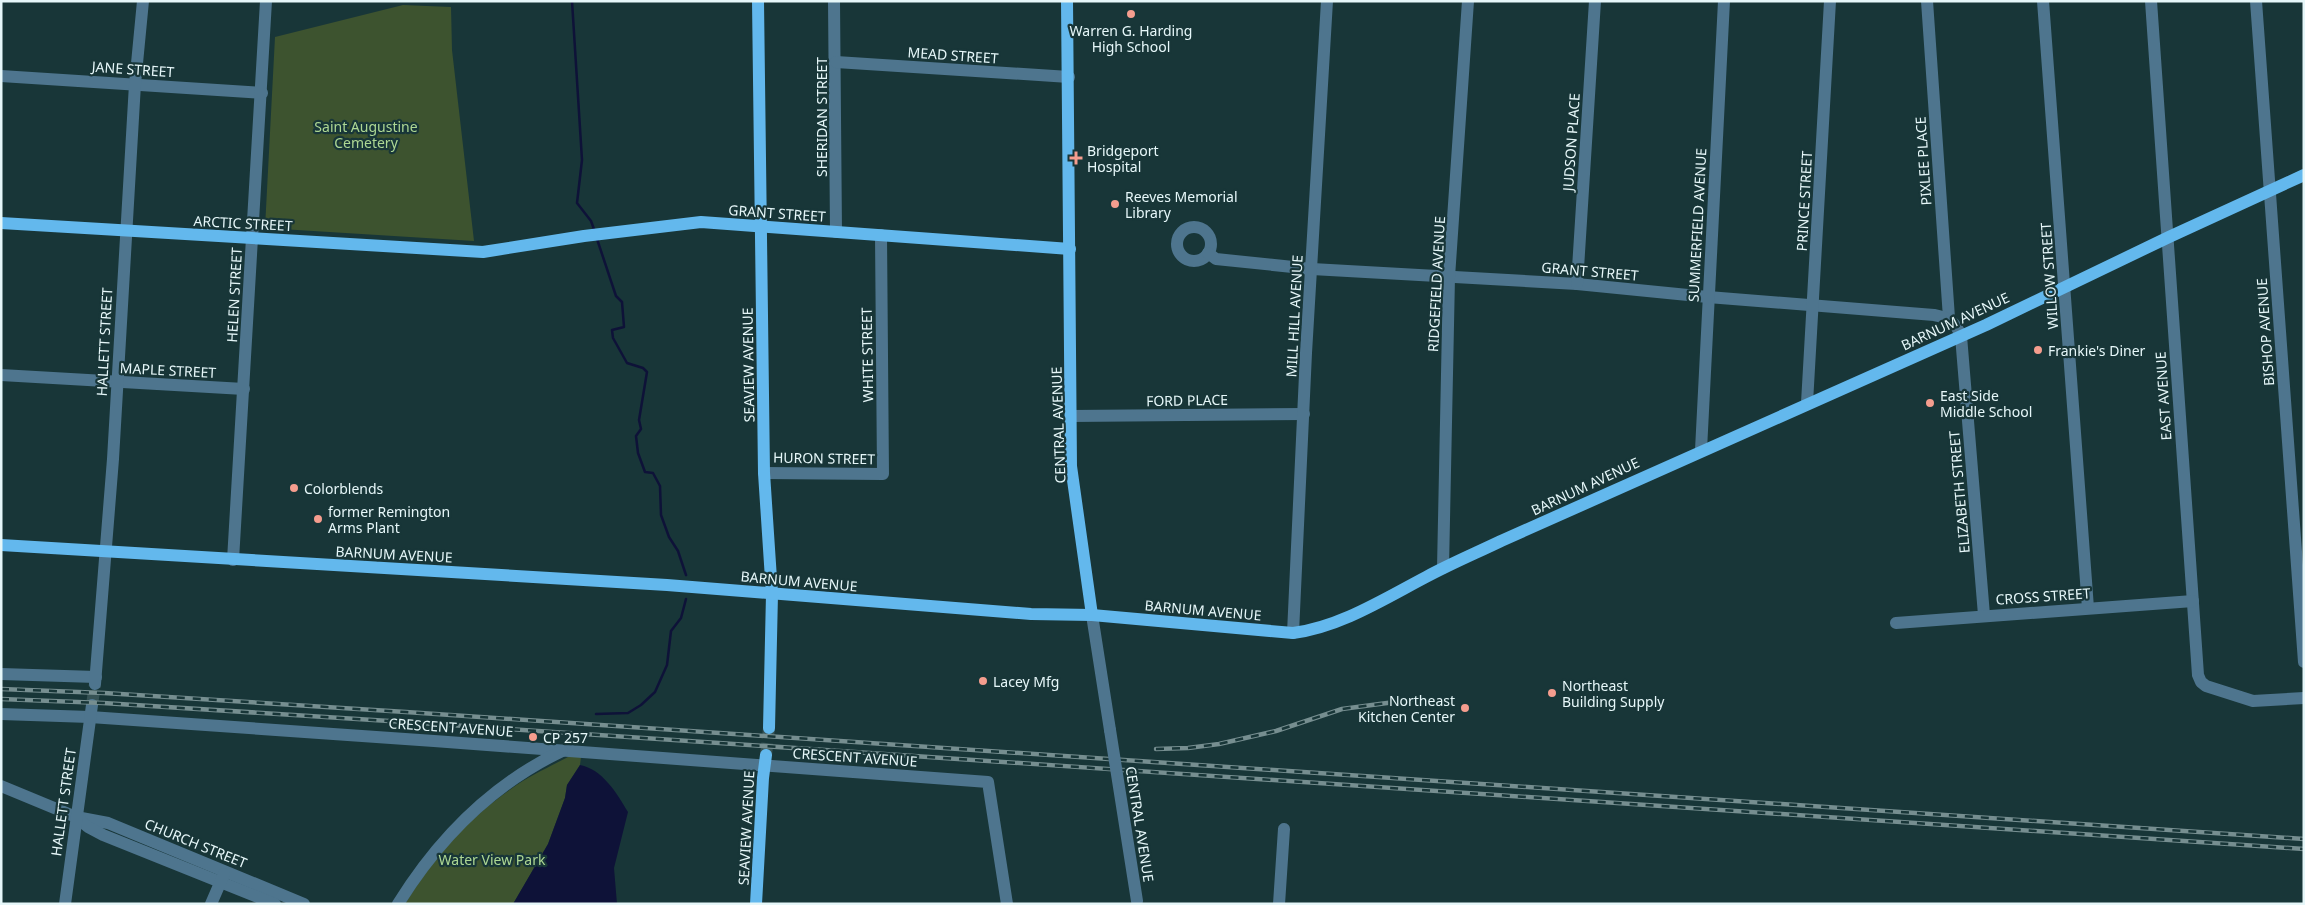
<svg xmlns="http://www.w3.org/2000/svg" width="2305" height="905" font-family="'Noto Sans',sans-serif">
<style>
.green{fill:#3d532f}
.water{fill:#0e1238}
.lines{fill:none;stroke-linecap:round;stroke-linejoin:round}
.stream{stroke:#0e1238;stroke-width:2.5}
.minor-tunnel{stroke:#375355;stroke-width:12;stroke-dasharray:12 6;stroke-linecap:butt}
.major-tunnel{stroke:#375355;stroke-width:12;stroke-dasharray:12 6;stroke-linecap:butt}
.minor{stroke:#4e758e;stroke-width:12}
.major{stroke:#63b8ed;stroke-width:12}
.rail-casing{stroke:#768e90;stroke-width:4.5}
.rail{stroke:#183638;stroke-width:2.5;stroke-dasharray:8;stroke-linecap:butt}
.minor-bridge{stroke:#4e758e;stroke-width:12}
.poi-dot{fill:#f59d8e;stroke:#183638;stroke-width:2}
.labels{text-anchor:middle;dominant-baseline:central;stroke-width:4.5;stroke-linejoin:round;paint-order:stroke}
.poi-label{font-size:14px;fill:#e6f7f9;stroke:#183638;text-anchor:start}
.street-label{font-size:14px;fill:#e6f7f9;stroke:#183638}
.park-label{font-size:14px;fill:#add793;stroke:#183638}
</style>
<rect width="100%" height="100%" fill="#183638"/>
<!-- green -->
<g class="green">
<polygon points="403,5 451,7 452,50 474,241 265,228 275,37"/>
<path d="M568,757H581L580,765L567,785L565,798L548,844L513,904H405C433,859 467,819 511,789C529,776 549,767 568,757Z"/>
</g>
<!-- water -->
<path class="water" d="M580,765C602,769 617,793 628,812L614,868L617,904H513L548,844L565,798L567,785Z"/>
<g class="lines">
<!-- stream -->
<g class="stream">
<polyline points="572,1 582,160 577,203 591,221 595,232"/>
<polyline points="597,239 616,296 622,302 624,327 612,330 613,338 627,363 643,368 647,372 639,420 641,429 636,436 638,453 645,472 653,473 660,486 661,515 669,537 678,551 686,575"/>
<polyline points="596,714 628,713 641,705 655,692 667,665 671,631 681,618 686,599"/>
</g>
<!-- minor-tunnel -->
<polyline class="minor-tunnel" points="92,705 95,684"/>
<!-- major-tunnel -->
<polyline class="major-tunnel" points="766,755 769,728"/>
<!-- minor -->
<g class="minor">
<polyline points="834,1 836,232"/>
<polyline points="1927,1 1949,318"/>
<polyline points="2043,1 2088,608"/>
<polyline points="2151,1 2198,675 2201,682 2206,686 2253,701 2304,698"/>
<polyline points="2256,1 2304,662"/>
<polyline points="836,62 1069,77"/>
<polyline points="1,76 262,93"/>
<circle cx="1194" cy="244" r="17"/>
<path d="M1208,253L1216,259L1312,269L1577,284L1708,297L1934,315C1949,318 1955,321 1961,336L1984,615"/>
<polyline points="1577,284 1595,1"/>
<polyline points="1,375 244,389"/>
<polyline points="1807,403 1830,1"/>
<polyline points="1071,416 1304,414"/>
<polyline points="1701,450 1724,1"/>
<polyline points="764,473 883,474 881,235"/>
<polyline points="233,560 266,1"/>
<polyline points="1443,568 1449,277 1468,1"/>
<polyline points="1092,615 1110,730"/>
<polyline points="1896,623 2193,601"/>
<polyline points="1293,633 1306,353 1327,1"/>
<polyline points="1,674 96,677"/>
<polyline points="95,684 113,459 135,84 143,1"/>
<polyline points="1,714 90,717 434,741 988,782 1007,904"/>
<polyline points="1,786 76,817 108,823 304,904"/>
<polyline points="76,817 88,827 103,835 275,904"/>
<polyline points="65,904 92,705"/>
<polyline points="211,904 224,874"/>
<path d="M398,904C439,838 491,785 562,751"/>
<polyline points="1279,904 1284,829"/>
</g>
<!-- major -->
<g class="major">
<polyline points="758,1 764,473 772,594 769,728"/>
<polyline points="1067,1 1071,466 1092,615"/>
<polyline points="1,223 483,252 584,236 701,222 1070,249"/>
<path d="M1,545L667,585L1031,614L1092,615L1293,633C1340,627 1384,599 1426,577C1450,564 1476,553 1501,541L1986,325L2169,237L2304,175"/>
<polyline points="756,904 763,778 766,755"/>
</g>
<defs>
<g id="rail">
<polyline points="1,689 104,693 406,712 2304,839"/>
<polyline points="1,699 103,703 405,722 2304,849"/>
<polyline points="1156,749 1188,748 1219,744 1276,731 1342,709 1417,699"/>
</g>
</defs>
<!-- rail casing -->
<use href="#rail" class="rail-casing"/>
<!-- rail -->
<use href="#rail" class="rail"/>
<!-- minor-bridge -->
<polyline class="minor-bridge" points="1110,730 1137,901"/>
</g>
<!-- markers -->
<g class="poi-dot">
<circle cx="1131" cy="14" r="5"/>
<path d="M1073.5 150.5h5v5h5v5h-5v5h-5v-5h-5v-5h5z"/>
<circle cx="1115" cy="204" r="5"/>
<circle cx="2038" cy="350" r="5"/>
<circle cx="1930" cy="403" r="5"/>
<circle cx="294" cy="488" r="5"/>
<circle cx="318" cy="519" r="5"/>
<circle cx="983" cy="681" r="5"/>
<circle cx="1552" cy="693" r="5"/>
<circle cx="1465" cy="708" r="5"/>
<circle cx="533" cy="737" r="5"/>
</g>
<g class="labels">
<!-- poi labels -->
<g class="poi-label">
<text x="1131" y="30" text-anchor="middle">Warren G. Harding<tspan x="1131" dy="16">High School</tspan></text>
<text x="1087" y="150">Bridgeport<tspan x="1087" dy="16">Hospital</tspan></text>
<text x="1125" y="196">Reeves Memorial<tspan x="1125" dy="16">Library</tspan></text>
<text x="2048" y="350">Frankie's Diner</text>
<text x="1940" y="395">East Side<tspan x="1940" dy="16">Middle School</tspan></text>
<text x="304" y="488">Colorblends</text>
<text x="328" y="511">former Remington<tspan x="328" dy="16">Arms Plant</tspan></text>
<text x="993" y="681">Lacey Mfg</text>
<text x="1562" y="685">Northeast<tspan x="1562" dy="16">Building Supply</tspan></text>
<text x="1455" y="700" text-anchor="end">Northeast<tspan x="1455" dy="16">Kitchen Center</tspan></text>
<text x="543" y="737">CP 257</text>
</g>
<!-- street labels -->
<g class="street-label">
<text transform="translate(953 55) rotate(4)">MEAD STREET</text>
<text transform="translate(133 69) rotate(4)">JANE STREET</text>
<text transform="translate(821 117) rotate(-90)">SHERIDAN STREET</text>
<text transform="translate(1571 142) rotate(-86)">JUDSON PLACE</text>
<text transform="translate(1923 161) rotate(-94)">PIXLEE PLACE</text>
<text transform="translate(1804 201) rotate(-87)">PRINCE STREET</text>
<text transform="translate(777 213) rotate(4)">GRANT STREET</text>
<text transform="translate(243 223) rotate(3)">ARCTIC STREET</text>
<text transform="translate(1697 225) rotate(-87)">SUMMERFIELD AVENUE</text>
<text transform="translate(1590 271) rotate(5)">GRANT STREET</text>
<text transform="translate(2049 276) rotate(-94)">WILLOW STREET</text>
<text transform="translate(1436 284) rotate(-87)">RIDGEFIELD AVENUE</text>
<text transform="translate(234 295) rotate(-87)">HELEN STREET</text>
<text transform="translate(1294 316) rotate(-87)">MILL HILL AVENUE</text>
<text transform="translate(1955 321) rotate(-25)">BARNUM AVENUE</text>
<text transform="translate(2265 332) rotate(-94)">BISHOP AVENUE</text>
<text transform="translate(104 342) rotate(-87)">HALLETT STREET</text>
<text transform="translate(867 355) rotate(-91)">WHITE STREET</text>
<text transform="translate(748 365) rotate(-91)">SEAVIEW AVENUE</text>
<text transform="translate(168 370) rotate(3)">MAPLE STREET</text>
<text transform="translate(2163 396) rotate(-94)">EAST AVENUE</text>
<text transform="translate(1187 400) rotate(-1)">FORD PLACE</text>
<text transform="translate(1058 425) rotate(-92)">CENTRAL AVENUE</text>
<text transform="translate(824 458) rotate(1)">HURON STREET</text>
<text transform="translate(1585 486) rotate(-25)">BARNUM AVENUE</text>
<text transform="translate(1959 492) rotate(-95)">ELIZABETH STREET</text>
<text transform="translate(394 554) rotate(3)">BARNUM AVENUE</text>
<text transform="translate(799 581) rotate(5)">BARNUM AVENUE</text>
<text transform="translate(2043 596) rotate(-4)">CROSS STREET</text>
<text transform="translate(1203 610) rotate(5)">BARNUM AVENUE</text>
<text transform="translate(451 727) rotate(4)">CRESCENT AVENUE</text>
<text transform="translate(855 757) rotate(4)">CRESCENT AVENUE</text>
<text transform="translate(63 802) rotate(-82)">HALLETT STREET</text>
<text transform="translate(1140 824) rotate(81)">CENTRAL AVENUE</text>
<text transform="translate(746 828) rotate(-87)">SEAVIEW AVENUE</text>
<text transform="translate(196 843) rotate(22)">CHURCH STREET</text>
</g>
<!-- park labels -->
<g class="park-label">
<text x="366" y="126">Saint Augustine<tspan x="366" dy="16">Cemetery</tspan></text>
<text x="492" y="859">Water View Park</text>
</g>
</g>
<!-- border -->
<rect width="2305" height="905" fill="none" stroke="#e6f7f9" stroke-width="5"/>
</svg>
